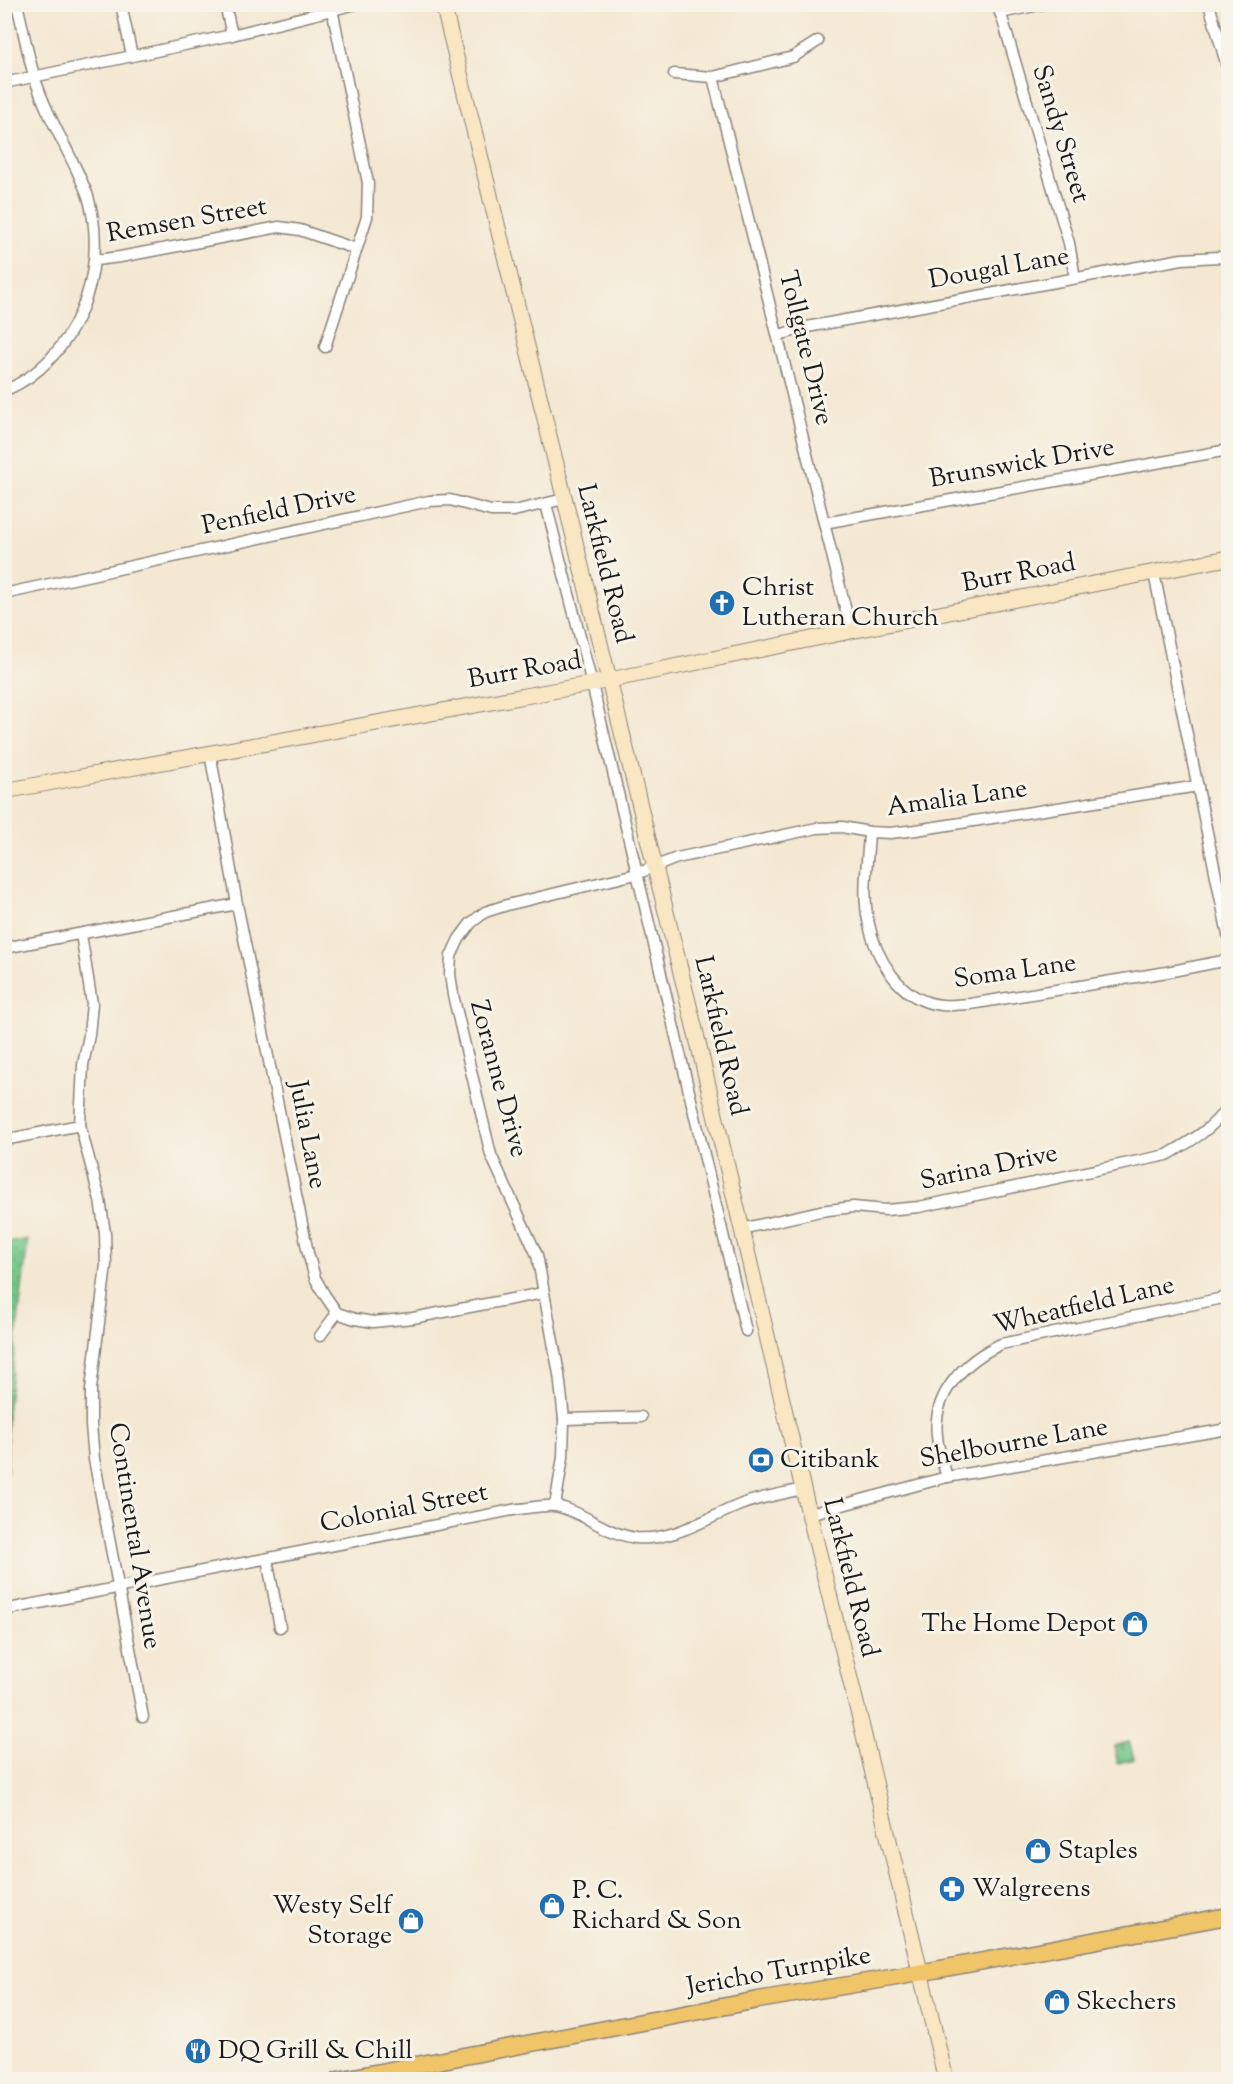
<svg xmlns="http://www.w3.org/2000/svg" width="1233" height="2084" font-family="'Sorts Mill Goudy',serif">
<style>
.cemetery{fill:url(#cemetery-stones);stroke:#487252;stroke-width:1.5}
.park{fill:url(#park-dots);stroke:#487252;stroke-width:1.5}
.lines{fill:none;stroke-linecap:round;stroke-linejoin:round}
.street-casing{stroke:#888278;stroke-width:13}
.secondary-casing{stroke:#888278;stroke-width:17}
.primary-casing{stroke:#888278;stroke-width:19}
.street{stroke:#fff;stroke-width:10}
.secondary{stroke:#f9e7c3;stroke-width:15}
.primary{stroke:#f0c469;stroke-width:16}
.labels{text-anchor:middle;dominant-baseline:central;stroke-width:6;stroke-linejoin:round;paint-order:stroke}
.street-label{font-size:26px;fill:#1c1c1c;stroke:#f7f3e8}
.poi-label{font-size:26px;fill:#1c1c1c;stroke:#f7f3e8;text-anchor:start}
</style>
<defs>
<pattern id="cemetery-stones" width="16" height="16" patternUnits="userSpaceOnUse" patternTransform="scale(1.5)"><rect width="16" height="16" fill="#74c789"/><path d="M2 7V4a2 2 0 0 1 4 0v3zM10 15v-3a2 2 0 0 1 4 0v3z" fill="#64aa76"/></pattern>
<pattern id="park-dots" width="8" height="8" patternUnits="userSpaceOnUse" patternTransform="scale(1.5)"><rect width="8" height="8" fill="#74c789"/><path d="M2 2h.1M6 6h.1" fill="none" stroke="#64aa76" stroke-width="1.8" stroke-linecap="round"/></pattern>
</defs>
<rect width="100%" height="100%" fill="#f7f3e8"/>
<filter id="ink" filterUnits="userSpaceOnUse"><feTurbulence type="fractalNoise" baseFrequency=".0167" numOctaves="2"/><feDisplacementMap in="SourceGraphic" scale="12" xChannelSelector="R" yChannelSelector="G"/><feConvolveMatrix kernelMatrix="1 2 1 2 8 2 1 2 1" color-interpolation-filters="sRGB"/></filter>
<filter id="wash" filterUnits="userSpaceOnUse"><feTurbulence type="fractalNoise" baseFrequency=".008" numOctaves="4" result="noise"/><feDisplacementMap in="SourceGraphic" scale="24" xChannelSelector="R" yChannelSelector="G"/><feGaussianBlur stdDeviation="1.35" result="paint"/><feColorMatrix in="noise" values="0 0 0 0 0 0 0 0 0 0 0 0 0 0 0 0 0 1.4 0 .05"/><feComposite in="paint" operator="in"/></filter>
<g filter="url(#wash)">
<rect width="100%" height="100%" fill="#f4e8d3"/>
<!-- cemetery -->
<polygon class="cemetery" points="1129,1742 1134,1759 1118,1763 1114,1746"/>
<!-- park -->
<polygon class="park" points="28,1239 7,1412 7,1471 5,1471 5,1244"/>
</g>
<g filter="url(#ink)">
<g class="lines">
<defs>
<g id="street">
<polyline points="121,4 132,56"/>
<polyline points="225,4 232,35"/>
<polyline points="998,4 1069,243 1075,278"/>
<polyline points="1209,4 1228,70"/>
<polyline points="1000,13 1044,4"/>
<polyline points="674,74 713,77 793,57 818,41"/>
<polyline points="713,77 851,631"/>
<polyline points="4,83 232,35 356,4"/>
<polyline points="96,260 120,257 279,227 300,230 356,249"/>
<polyline points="779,335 807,327 1182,259 1218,257 1228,259"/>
<polyline points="325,347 367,217 368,183 331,4"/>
<path d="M4,391C76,361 109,272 89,200C87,191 82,183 79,175C64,142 44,110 34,75C27,52 23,28 17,4"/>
<polyline points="546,504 592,684 746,1331"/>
<polyline points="824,523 1228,450"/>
<polyline points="1154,573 1228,935"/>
<polyline points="4,594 429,501 450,500 491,511 514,511 564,499"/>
<polyline points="210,753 237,904 308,1253 315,1278 324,1294 337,1313 355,1319 373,1322 413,1318 543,1293"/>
<path d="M869,832C868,860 862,892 868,920C875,957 900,1002 942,1005C951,1006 961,1004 970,1004L1167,972L1228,960"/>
<polyline points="81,934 92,1004 89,1035 83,1065 80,1125 100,1200 105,1233 106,1265 91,1389 91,1425 94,1459 143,1717"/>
<polyline points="4,948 237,904"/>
<polyline points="4,1140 80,1125"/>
<path d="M741,1229L820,1211L853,1207L886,1210L919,1207L1167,1155C1191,1141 1213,1129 1228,1106"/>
<polyline points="320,1336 337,1313"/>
<polyline points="564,1419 641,1417"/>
<path d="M947,1477C943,1464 938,1450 937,1436C932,1393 965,1361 1001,1344L1228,1297"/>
<polyline points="555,1506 563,1457 564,1419 559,1374 537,1255 491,1155 453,995 450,974 451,956 459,939 471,923 485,912 507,905 636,874 677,858 817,828 842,827 869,832 890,833 916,830 1198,786"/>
<polyline points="809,1514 947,1477 1228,1429"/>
<polyline points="267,1559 280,1627"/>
<path d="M4,1610L518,1509C530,1508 544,1505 555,1506C581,1510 605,1534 636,1538C673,1541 707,1518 740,1505C760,1497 782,1494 803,1489"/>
</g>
<g id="secondary">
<polyline points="443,4 696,1034 803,1489 860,1719 946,2080"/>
<polyline points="4,791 585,685 851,631 1228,558"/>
</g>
<polyline id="primary" points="338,2080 758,2000 891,1978 1228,1916"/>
</defs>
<!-- street casing -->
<use href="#street" class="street-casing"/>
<!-- secondary casing -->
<use href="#secondary" class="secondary-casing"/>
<!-- primary casing -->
<use href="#primary" class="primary-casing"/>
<!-- street -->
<use href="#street" class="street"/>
<!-- secondary -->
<use href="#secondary" class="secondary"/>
<!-- primary -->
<use href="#primary" class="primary"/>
</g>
</g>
<!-- icons -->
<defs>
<symbol id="church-disc" viewBox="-11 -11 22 22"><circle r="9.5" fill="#1f6fb2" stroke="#f7f3e8"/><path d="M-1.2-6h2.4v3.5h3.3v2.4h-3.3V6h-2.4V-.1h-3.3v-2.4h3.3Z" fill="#fff"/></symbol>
<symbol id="bank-disc" viewBox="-11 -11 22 22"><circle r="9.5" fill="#1f6fb2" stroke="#f7f3e8"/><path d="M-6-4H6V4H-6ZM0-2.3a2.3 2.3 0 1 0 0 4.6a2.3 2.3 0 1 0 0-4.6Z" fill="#fff"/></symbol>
<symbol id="shop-disc" viewBox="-11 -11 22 22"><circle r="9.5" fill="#1f6fb2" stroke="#f7f3e8"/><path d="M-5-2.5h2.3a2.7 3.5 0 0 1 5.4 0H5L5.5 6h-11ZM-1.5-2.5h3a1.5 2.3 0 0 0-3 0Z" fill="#fff"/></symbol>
<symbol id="pharmacy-disc" viewBox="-11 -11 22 22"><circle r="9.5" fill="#1f6fb2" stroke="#f7f3e8"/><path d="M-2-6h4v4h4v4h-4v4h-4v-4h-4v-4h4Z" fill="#fff"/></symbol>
<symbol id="restaurant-disc" viewBox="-11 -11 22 22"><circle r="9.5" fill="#1f6fb2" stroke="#f7f3e8"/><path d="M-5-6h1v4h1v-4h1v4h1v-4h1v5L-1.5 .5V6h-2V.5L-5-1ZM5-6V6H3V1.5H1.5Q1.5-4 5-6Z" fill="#fff"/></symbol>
</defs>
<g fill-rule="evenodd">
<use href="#church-disc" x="707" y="588" width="30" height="30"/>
<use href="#bank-disc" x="746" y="1445" width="30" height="30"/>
<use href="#shop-disc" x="1120" y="1609" width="30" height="30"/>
<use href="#shop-disc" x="1023" y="1836" width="30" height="30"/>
<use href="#pharmacy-disc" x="937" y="1874" width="30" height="30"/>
<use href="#shop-disc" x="537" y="1891" width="30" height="30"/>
<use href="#shop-disc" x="396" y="1906" width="30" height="30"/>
<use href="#shop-disc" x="1042" y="1987" width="30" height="30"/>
<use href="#restaurant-disc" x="183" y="2036" width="30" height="30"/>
</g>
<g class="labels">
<!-- street labels -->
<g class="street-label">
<text transform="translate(1060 134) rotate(73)">Sandy Street</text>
<text transform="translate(187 221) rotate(-10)">Remsen Street</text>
<text transform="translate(999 269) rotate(-10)">Dougal Lane</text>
<text transform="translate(805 348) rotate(76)">Tollgate Drive</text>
<text transform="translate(1022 464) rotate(-10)">Brunswick Drive</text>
<text transform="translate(279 511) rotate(-12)">Penfield Drive</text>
<text transform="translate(604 564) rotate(76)">Larkfield Road</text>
<text transform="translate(1019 574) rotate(-11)">Burr Road</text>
<text transform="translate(525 671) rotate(-10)">Burr Road</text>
<text transform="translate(957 799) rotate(-8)">Amalia Lane</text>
<text transform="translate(1015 972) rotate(-8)">Soma Lane</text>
<text transform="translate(720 1036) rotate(77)">Larkfield Road</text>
<text transform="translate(498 1079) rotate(75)">Zoranne Drive</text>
<text transform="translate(307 1135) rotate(79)">Julia Lane</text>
<text transform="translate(989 1168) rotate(-12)">Sarina Drive</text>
<text transform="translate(1084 1306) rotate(-13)">Wheatfield Lane</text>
<text transform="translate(1014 1444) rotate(-10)">Shelbourne Lane</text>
<text transform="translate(404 1509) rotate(-11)">Colonial Street</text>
<text transform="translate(134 1536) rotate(81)">Continental Avenue</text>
<text transform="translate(850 1578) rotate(76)">Larkfield Road</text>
<text transform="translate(779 1972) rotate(-10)">Jericho Turnpike</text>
</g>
<!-- poi labels -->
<g class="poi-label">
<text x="742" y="588">Christ<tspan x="742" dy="30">Lutheran Church</tspan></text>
<text x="780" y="1460">Citibank</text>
<text x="1116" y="1624" text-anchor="end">The Home Depot</text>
<text x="1058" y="1851">Staples</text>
<text x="972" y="1889">Walgreens</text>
<text x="572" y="1891">P. C.<tspan x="572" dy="30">Richard &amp; Son</tspan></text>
<text x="392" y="1906" text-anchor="end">Westy Self<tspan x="392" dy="30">Storage</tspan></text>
<text x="1076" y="2002">Skechers</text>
<text x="218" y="2051">DQ Grill &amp; Chill</text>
</g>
</g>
<!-- margin -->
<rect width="1233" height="2084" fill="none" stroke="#f7f3e8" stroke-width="24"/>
</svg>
